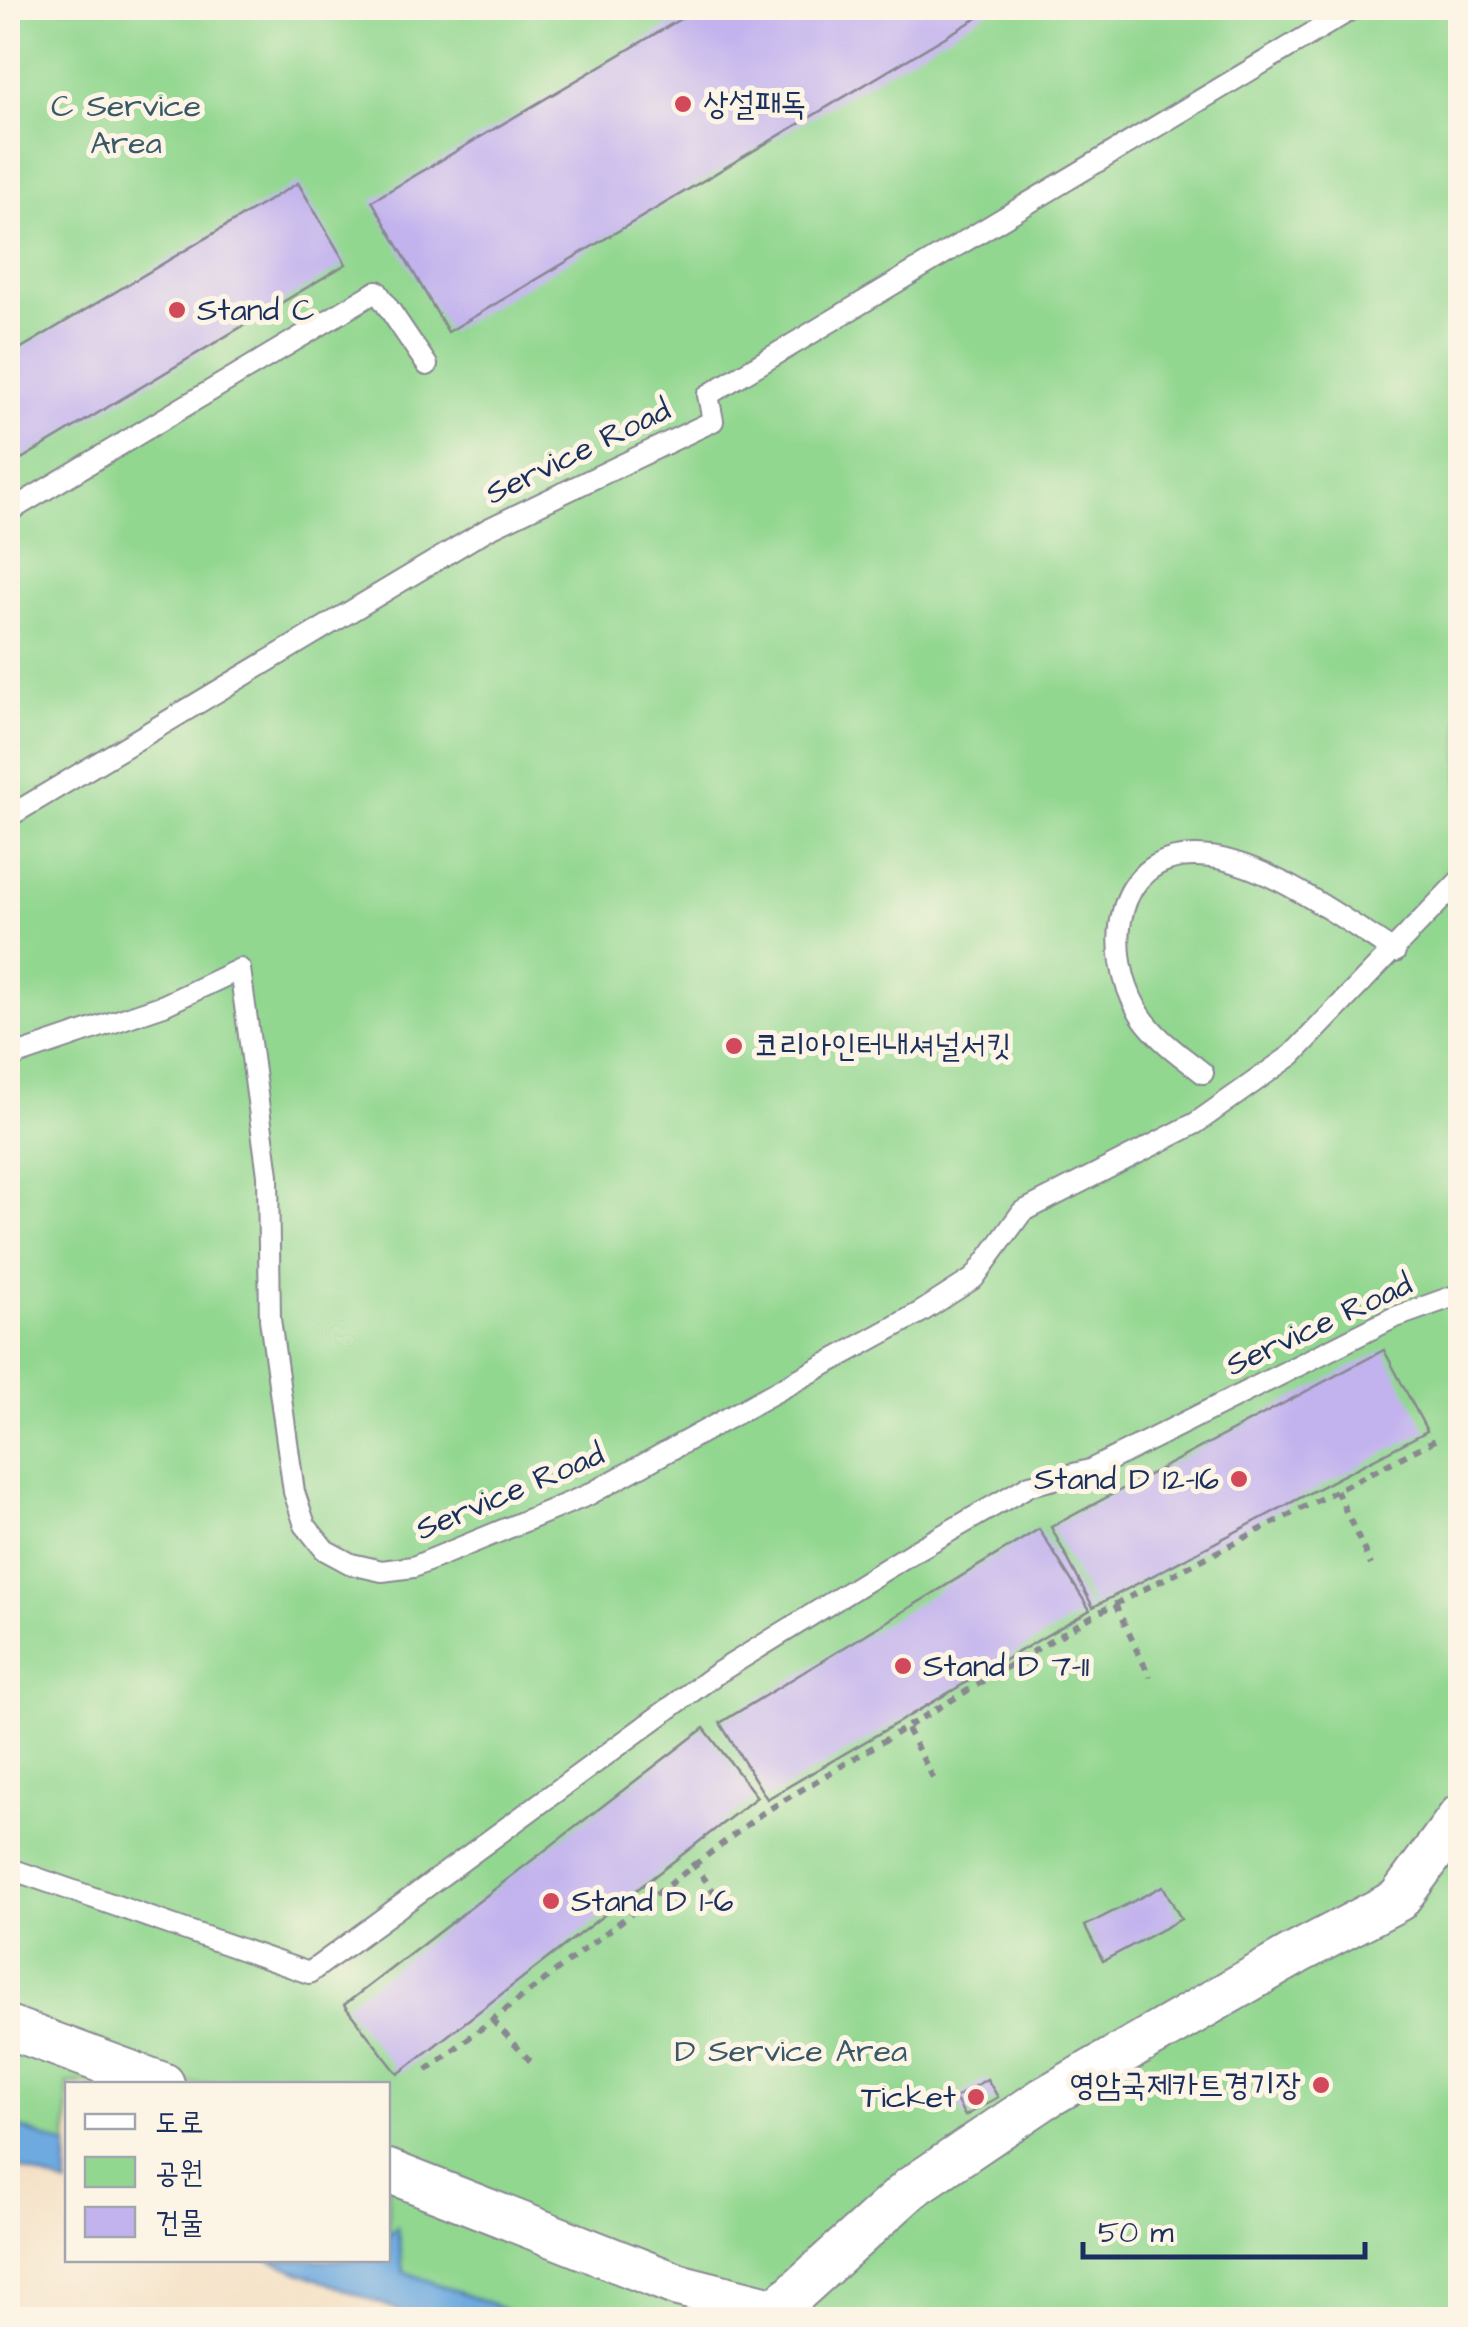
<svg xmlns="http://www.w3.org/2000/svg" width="1468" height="2327" font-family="'Architects Daughter','Poor Story',sans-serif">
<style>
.green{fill:#92d790;stroke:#568377;stroke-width:2.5}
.water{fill:#6eaadf;stroke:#446c9e;stroke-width:2.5}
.building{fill:#c2b2ee}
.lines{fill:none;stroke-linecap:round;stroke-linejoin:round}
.lane-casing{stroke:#888891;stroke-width:24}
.street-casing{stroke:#888891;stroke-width:46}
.path{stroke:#888891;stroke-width:6;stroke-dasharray:8 8;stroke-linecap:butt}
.lane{stroke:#fff;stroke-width:20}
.street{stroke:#fff;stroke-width:42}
.poi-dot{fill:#d1495b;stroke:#fcf5e5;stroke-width:4}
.labels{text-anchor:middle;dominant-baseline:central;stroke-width:10;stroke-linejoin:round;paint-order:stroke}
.poi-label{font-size:32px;fill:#1b2f5e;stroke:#fcf5e5;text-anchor:start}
.park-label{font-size:32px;fill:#39596a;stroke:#fcf5e5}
.street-label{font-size:32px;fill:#1b2f5e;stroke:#fcf5e5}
</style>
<rect width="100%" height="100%" fill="#fcf5e5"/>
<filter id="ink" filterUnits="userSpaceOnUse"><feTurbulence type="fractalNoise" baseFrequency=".01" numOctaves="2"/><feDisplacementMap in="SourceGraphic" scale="20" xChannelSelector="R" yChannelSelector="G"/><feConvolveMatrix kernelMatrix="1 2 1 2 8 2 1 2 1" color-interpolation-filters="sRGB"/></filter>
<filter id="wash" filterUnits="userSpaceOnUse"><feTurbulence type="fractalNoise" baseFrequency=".0048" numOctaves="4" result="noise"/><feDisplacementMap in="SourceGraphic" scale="40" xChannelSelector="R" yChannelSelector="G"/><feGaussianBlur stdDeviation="2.25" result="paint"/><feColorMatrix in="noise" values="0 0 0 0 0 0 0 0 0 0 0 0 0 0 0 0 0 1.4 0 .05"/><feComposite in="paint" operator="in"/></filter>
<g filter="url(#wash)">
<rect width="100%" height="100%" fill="#f4e0c4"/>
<!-- green -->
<polygon class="green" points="8,8 1460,8 1460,2319 466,2319 388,2260 388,2084 68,2084 67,2167 8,2144"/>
<!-- water -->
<g class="water">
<polygon points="8,2123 67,2146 67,2186 8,2164"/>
<polygon points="397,2227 403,2271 529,2319 421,2319 268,2260 388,2260 388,2235"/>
</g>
<g id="blocks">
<!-- building -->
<g class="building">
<polygon points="699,8 994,8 448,332 372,201"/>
<polygon points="298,183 346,264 8,467 8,356"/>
<polygon points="1384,1350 1427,1431 1093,1607 1051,1527"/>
<polygon points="1039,1529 1090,1610 767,1799 720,1723"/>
<polygon points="704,1728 757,1797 398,2074 344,2005"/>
<polygon points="1163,1886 1181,1919 1103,1961 1085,1926"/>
<polygon points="987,2079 998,2097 965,2116 955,2098"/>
</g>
</g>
</g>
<g filter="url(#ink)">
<use href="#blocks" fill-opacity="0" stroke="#888891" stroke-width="2.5"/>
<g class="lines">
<defs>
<g id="lane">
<polyline points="8,11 13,8"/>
<polyline points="8,512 377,291 427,365"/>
<polyline points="8,817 488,529 713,421 708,395 1354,8"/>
<polyline points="8,1058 164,1005 240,969 268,1175 270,1319 294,1492 305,1525 325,1550 351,1564 382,1571 413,1567 588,1495 921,1312 974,1278 1022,1212 1196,1123 1292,1055 1460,880"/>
<path d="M1203,1073C1179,1054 1152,1036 1137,1009C1105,953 1112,856 1195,856C1258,855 1343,919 1395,952"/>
<polyline points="8,1868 309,1973 716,1674 910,1554 1030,1485 1090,1470 1393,1318 1460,1294"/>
</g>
<g id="street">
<polyline points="8,2027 163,2084"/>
<polyline points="388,2171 678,2285 776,2310"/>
<polyline points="773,2320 776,2310 911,2188 1043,2099 1297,1953 1398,1900 1460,1816"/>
</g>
</defs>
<!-- lane casing -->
<use href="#lane" class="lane-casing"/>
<!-- street casing -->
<use href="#street" class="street-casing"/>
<!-- path -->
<g class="path">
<polyline points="1336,1490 1371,1565"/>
<polyline points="1115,1604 1150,1677"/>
<polyline points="907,1729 937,1785"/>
<polyline points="692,1862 726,1908"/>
<polyline points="492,2020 535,2066"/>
<polyline points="427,2070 761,1814 1094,1615 1441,1437"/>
</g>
<!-- lane -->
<use href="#lane" class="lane"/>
<!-- street -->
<use href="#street" class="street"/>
</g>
</g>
<!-- markers -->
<g class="poi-dot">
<circle cx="683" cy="104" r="10"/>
<circle cx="177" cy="310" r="10"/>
<circle cx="734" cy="1046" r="10"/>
<circle cx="1239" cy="1479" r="10"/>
<circle cx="903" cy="1666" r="10"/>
<circle cx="551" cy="1901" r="10"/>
<circle cx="1321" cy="2085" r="10"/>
<circle cx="976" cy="2097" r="10"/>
</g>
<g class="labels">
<!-- poi labels -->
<g class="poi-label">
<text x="703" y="104">상설패독</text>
<text x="197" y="310">Stand C</text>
<text x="754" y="1046">코리아인터내셔널서킷</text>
<text x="1219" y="1479" text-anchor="end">Stand D 12-16</text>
<text x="923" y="1666">Stand D 7-11</text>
<text x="571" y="1901">Stand D 1-6</text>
<text x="1301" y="2085" text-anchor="end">영암국제카트경기장</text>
<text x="956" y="2097" text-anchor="end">Ticket</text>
</g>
<!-- park labels -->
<g class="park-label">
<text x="126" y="106">C Service<tspan x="126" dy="37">Area</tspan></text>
<text x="791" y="2051">D Service Area</text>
</g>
<!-- street labels -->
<g class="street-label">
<text transform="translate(578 452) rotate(-26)">Service Road</text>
<text transform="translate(1319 1325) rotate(-25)">Service Road</text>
<text transform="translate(510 1492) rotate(-23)">Service Road</text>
</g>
</g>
<!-- margin -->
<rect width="1468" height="2327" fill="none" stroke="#fcf5e5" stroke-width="40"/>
<!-- legend -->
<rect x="65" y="2082" width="325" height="180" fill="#fcf5e5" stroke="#a2a6af" stroke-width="2.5"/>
<rect x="85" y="2114" width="50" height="15" fill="#ffffff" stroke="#a2a6af" stroke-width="2.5"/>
<text x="155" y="2132" font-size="30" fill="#1b2f5e">도로</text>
<rect x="85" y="2157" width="50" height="30" fill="#92d790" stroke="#a2a6af" stroke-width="2.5"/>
<text x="155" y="2182" font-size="30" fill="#1b2f5e">공원</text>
<rect x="85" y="2207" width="50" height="30" fill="#c2b2ee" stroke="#a2a6af" stroke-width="2.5"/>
<text x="155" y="2232" font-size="30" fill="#1b2f5e">건물</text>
<!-- scale -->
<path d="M1083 2242v15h282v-15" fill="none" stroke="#1b2f5e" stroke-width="5"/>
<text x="1098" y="2242" font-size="30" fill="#1b2f5e" stroke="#fcf5e5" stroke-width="8" paint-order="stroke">50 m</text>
</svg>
